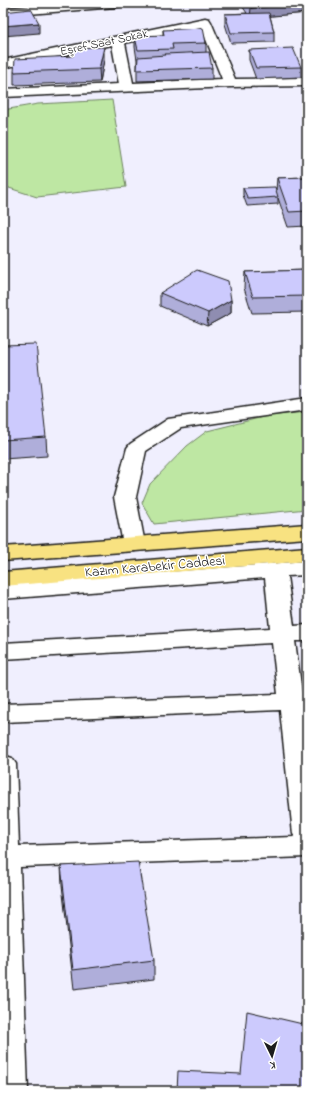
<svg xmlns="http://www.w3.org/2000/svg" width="310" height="1094" font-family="'Indie Flower',sans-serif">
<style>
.green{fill:#bee7a3;stroke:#6d8260}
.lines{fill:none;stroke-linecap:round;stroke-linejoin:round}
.minor-casing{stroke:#1c1c1c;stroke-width:3}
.major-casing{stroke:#1c1c1c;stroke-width:3}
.minor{fill:#fff;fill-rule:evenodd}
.major{fill:#f8e281;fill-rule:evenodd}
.wall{fill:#afaeda;stroke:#1c1c1c}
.shaded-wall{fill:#8f8db1;stroke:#1c1c1c}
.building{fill:#cccafd;stroke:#1c1c1c}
.labels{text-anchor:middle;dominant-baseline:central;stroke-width:3;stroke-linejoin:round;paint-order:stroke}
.far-street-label{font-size:12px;fill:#1c1c1c;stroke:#fff}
.street-label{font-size:14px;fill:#1c1c1c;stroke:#fff}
</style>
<rect width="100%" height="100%" fill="#f0effe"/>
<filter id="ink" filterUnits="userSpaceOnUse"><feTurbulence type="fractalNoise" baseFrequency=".025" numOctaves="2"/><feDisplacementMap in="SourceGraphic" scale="8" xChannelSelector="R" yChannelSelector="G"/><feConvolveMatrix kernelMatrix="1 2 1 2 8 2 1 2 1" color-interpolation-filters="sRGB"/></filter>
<g filter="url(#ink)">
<!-- green -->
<g class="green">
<polygon points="112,100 126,187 37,197 3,186 3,110 38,104"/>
<polygon points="307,412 307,509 154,524 142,503 150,484 187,446 207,431 267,416"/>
</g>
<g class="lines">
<defs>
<g id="minor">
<polygon points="69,3 122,3 120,6 116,7 3,16 3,8"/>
<path d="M205,18L209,19L211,22L235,79L307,78V86L230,87L3,97V89L119,84L112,45L3,68V60ZM201,27L222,79L133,83L125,43Z"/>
<polygon points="307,398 307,410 181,428 146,451 136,497 145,544 142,549 134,551 126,549 123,544 114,497 127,448 130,444 168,419"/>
<polygon points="307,561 307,575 287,576 294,626 307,625 307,641 295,641 302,693 307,693 307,709 304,709 307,730 307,857 20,867 28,1091 3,1091 3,755 12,758 16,764 19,846 295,837 293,834 280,710 3,722 3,704 278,694 272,643 3,659 3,643 270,628 265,578 3,599 3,585"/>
</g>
<g id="major">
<polygon points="307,524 307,538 3,561 3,547"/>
<polygon points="307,547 307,561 3,586 3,572"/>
</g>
</defs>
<!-- minor casing -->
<use href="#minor" class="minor-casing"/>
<!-- major casing -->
<use href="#major" class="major-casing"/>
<!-- minor -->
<use href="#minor" class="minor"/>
<!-- major -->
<use href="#major" class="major"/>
</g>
<!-- wall -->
<g class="wall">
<polygon points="240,3 307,3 307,13 270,16 274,32 274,42 231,43 225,24 225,14 247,13"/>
<polygon points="305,13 307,13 307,28 305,23"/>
<polygon points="163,30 206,43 206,52 212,68 212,79 137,81 137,60 135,47 135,37 163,35"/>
<polygon points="249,50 301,67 301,77 256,79 249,60"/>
<polygon points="104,60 100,82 14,85 14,72"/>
<polygon points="307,177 307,226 288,227 278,198 278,204 247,206 243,195 243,188 276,191 277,178"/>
<polygon points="307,270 307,312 252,313 244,288 245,272"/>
<polygon points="160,293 231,300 231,313 207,326 160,306"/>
<polygon points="3,345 46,437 47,456 3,459"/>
<polygon points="61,866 154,960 154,979 74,989 62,885"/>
</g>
<!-- shaded-wall -->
<g class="shaded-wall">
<polygon points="307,3 307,13 250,18 251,8"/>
<polygon points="39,23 39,33 3,36 3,26"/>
<polygon points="104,47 104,60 100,82 99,69"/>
<polygon points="231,300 231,313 207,326 208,313"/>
</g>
<!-- building -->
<g class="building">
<polygon points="247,3 305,3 251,8"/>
<polygon points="31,9 39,23 3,26 3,12"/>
<polygon points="269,13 274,32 231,33 225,14"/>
<polygon points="203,28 206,43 172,44 173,49 138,50 135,37 138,36 164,35 163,30"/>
<polygon points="104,47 99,69 14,72 15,59 73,56 73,48"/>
<polygon points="293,48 301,67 256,68 249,50"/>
<polygon points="209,52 212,68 137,70 138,57 166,55 165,54"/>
<polygon points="307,177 307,211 289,212 277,178"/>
<polygon points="275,187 278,197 248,199 243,188"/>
<polygon points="197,270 228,281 231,300 208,313 160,293"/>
<polygon points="307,270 307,296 253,297 245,272"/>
<polygon points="36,344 46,437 3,440 3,345"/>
<polygon points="138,862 154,960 73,970 61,866"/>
<polygon points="247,1011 307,1025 307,1091 177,1091 178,1071 241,1074"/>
</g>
</g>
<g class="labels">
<!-- far-street labels -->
<g class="far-street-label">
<text transform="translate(104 43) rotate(-12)">Eşref Saat Sokak</text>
</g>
<!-- street labels -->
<g class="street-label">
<text transform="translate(155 567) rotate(-5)">Kazım Karabekir Caddesi</text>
</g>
</g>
<!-- margin -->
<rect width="310" height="1094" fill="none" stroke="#fff" stroke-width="16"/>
<rect x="8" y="8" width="294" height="1078" fill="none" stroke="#1c1c1c" stroke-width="1.5" filter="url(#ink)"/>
<!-- north arrow -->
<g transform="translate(272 1056) rotate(175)" stroke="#ffffff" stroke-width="3" paint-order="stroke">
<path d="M0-3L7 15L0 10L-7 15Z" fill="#1c1c1c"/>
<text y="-6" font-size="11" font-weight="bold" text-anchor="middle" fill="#1c1c1c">K</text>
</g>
</svg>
